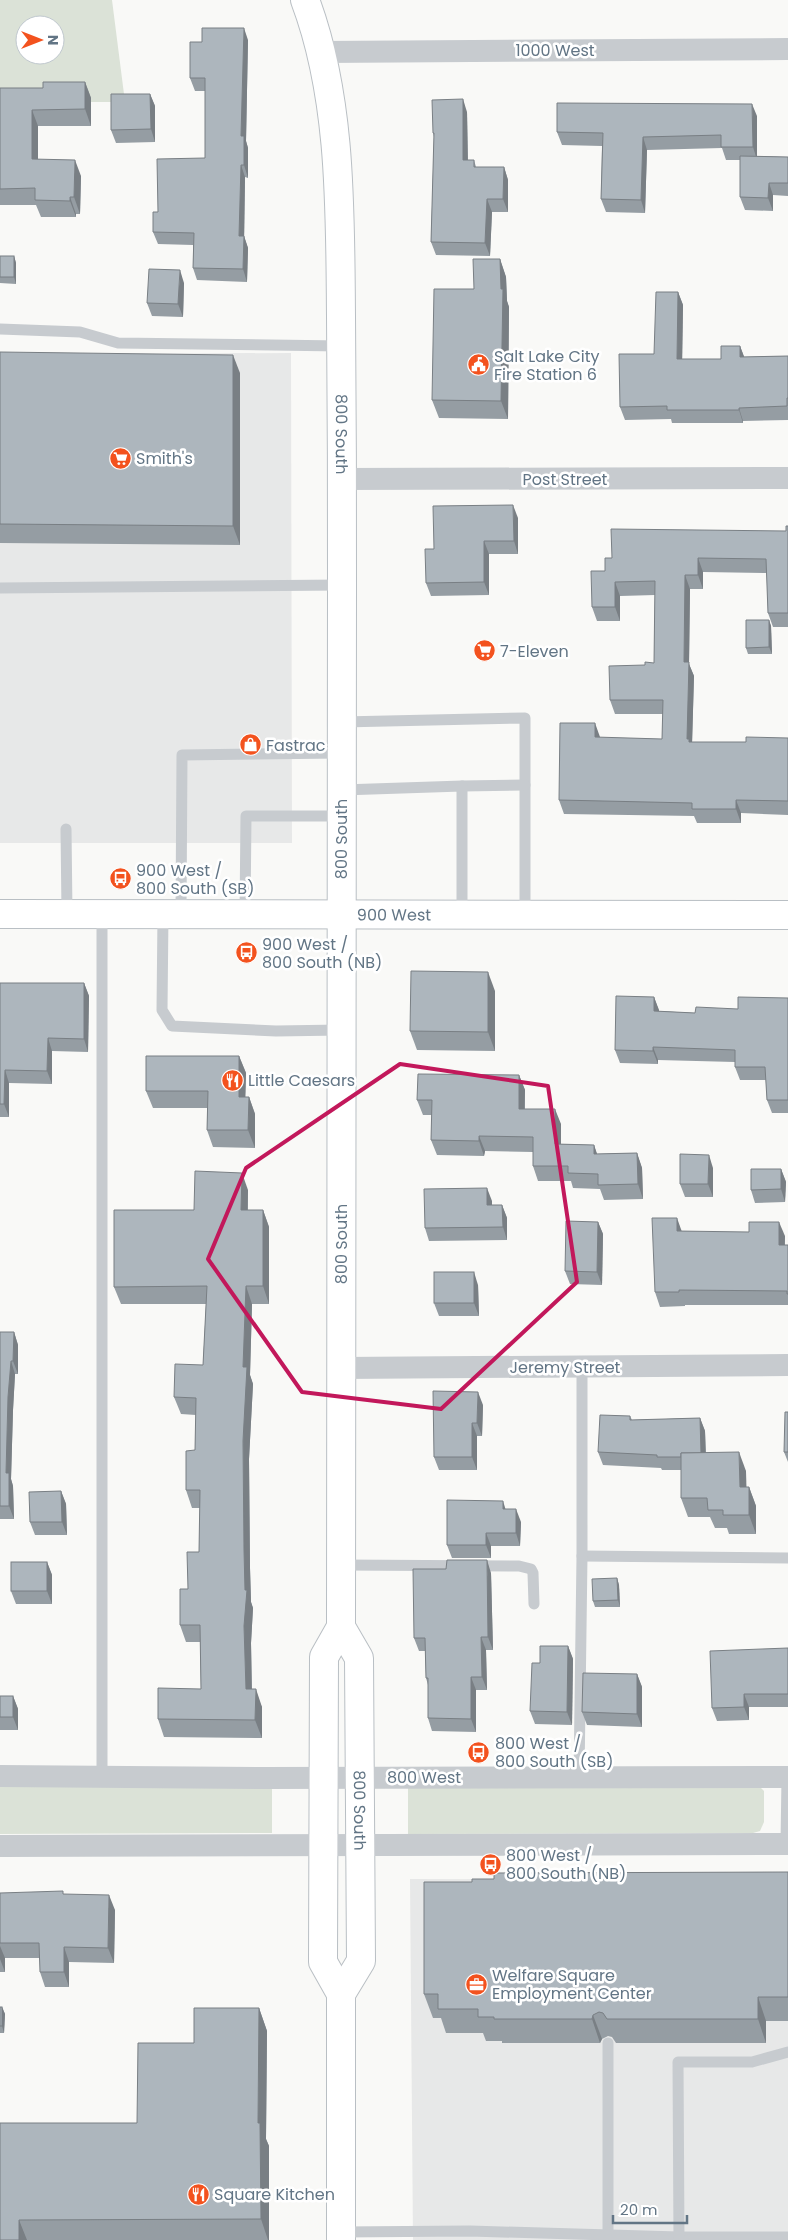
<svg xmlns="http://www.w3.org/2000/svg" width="788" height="2240" font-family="Poppins,sans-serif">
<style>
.built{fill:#e7e8e8}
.green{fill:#dbe2d7;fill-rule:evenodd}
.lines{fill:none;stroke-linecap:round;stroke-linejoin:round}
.secondary-casing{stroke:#b9bfc4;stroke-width:30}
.lane{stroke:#c7cbcf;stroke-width:11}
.street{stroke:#c7cbcf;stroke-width:22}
.secondary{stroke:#fff;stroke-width:28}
.wall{fill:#959da3}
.shaded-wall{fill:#797f84}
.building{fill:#adb6bd;stroke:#797f84}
.marked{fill:none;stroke:#c2185b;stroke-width:4;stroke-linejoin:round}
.labels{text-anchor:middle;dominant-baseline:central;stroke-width:5;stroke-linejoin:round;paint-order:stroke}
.street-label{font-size:16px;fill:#627585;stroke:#fff}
.poi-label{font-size:16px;fill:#627585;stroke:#fff;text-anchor:start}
</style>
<rect width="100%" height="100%" fill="#f9f9f7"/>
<!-- built -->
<g class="built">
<polygon points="291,353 292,843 0,843 0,354"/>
<polygon points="410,1879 788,1880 788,2240 413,2240"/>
</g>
<!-- green -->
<g class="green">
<path d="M0,0H112L125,102H0ZM25,25H55V55H25Z"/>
<polygon points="408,1784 759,1786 764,1791 764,1822 760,1831 753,1833 408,1834"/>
<polygon points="0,1785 272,1785 272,1833 0,1834"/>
</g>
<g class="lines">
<defs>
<g id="secondary">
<path id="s1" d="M305,0C342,98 340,212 341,316C342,409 342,501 342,594C341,938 341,1282 341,1627L359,1658L361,1961L341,1994V2240"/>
<path id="s2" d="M0,914L788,915"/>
<polyline points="341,1627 324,1657 323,1962 341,1994"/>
</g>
</defs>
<!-- secondary casing -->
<use href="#secondary" class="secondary-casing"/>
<!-- lane -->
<g class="lane">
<polyline points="0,329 80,332 118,343 341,346"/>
<polyline points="0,588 342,585"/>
<polyline points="342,722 525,718 525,916"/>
<polyline points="462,786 525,785"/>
<polyline points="342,790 462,786 462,915"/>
<polyline points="66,829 67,913"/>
<polyline points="181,913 182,755 341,753"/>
<polyline points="163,914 162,1010 172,1026 276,1031 341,1030"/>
<polyline points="245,914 246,816 341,816"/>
<polyline points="102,915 102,1776"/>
<polyline points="582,1556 788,1558"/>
<polyline points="341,1565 519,1566 531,1569 533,1573 534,1604"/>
<polyline points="579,1777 582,1556 582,1367"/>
<polyline points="786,1844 787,1777"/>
<polyline points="608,2043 608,2235"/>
<polyline points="341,2232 470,2231 679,2237 788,2237"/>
<polyline points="679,2240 678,2062 752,2062 788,2052"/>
</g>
<!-- street -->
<g class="street">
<polyline points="322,52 788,49"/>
<polyline points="342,479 788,478"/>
<polyline points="341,1368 788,1365"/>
<polyline points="0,1776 262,1778 788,1777"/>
<polyline points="0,1846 788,1844"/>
</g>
<!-- secondary -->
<use href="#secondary" class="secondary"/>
</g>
<!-- wall -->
<g class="wall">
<polygon points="248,40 246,141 248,148 248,178 245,177 244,236 248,248 247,282 197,280 193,268 193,245 158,244 153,232 205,158 205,91 195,91 190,78 202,42"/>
<polygon points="85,82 91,98 91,126 38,126 38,159 81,176 80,214 76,214 76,217 41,217 36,205 0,205 0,88 43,88"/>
<polygon points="150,94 155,106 155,142 116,143 111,130"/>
<polygon points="467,112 468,160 474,160 476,167 504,167 508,180 508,212 492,212 490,256 436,255 431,242 434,137 433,133"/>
<polygon points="757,116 757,156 788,157 788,196 773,195 773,211 745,210 740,197 740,160 726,160 722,148 647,150 645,213 606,212 601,199 602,146 562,145 557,132"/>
<polygon points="0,256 14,256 16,263 16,284 0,283"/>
<polygon points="500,259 506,277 507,301 509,307 508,419 439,418 432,400 474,289"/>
<polygon points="184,283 183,317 152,316 147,303"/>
<polygon points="678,292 683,305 682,359 721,359 740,346 744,357 788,356 788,420 743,421 743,423 672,423 671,419 625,420 620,407 654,354"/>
<polygon points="0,352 240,373 240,545 0,543"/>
<polygon points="518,518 518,554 489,554 489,595 431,596 426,583 434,549"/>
<polygon points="788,526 788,627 773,627 768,613 767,573 703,572 703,589 690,589 689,664 694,676 692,742 746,742 788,738 788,815 741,813 741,823 697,823 694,816 564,814 559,800 600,738 662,739 663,714 615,714 610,700 645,665 654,663 655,595 620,596 620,621 597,621 592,607 605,571 612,558 786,531"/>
<polygon points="769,620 771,626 772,654 748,654 746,648"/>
<polygon points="0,983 84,983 89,996 88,1052 52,1051 52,1084 9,1083 9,1117 0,1117"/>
<polygon points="495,991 495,1051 417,1050 410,1031"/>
<polygon points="654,997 659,1011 695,1013 738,1009 788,998 788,1113 772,1113 767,1100 766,1080 740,1080 735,1067 735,1062 658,1060 658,1064 620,1063 615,1050"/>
<polygon points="239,1056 246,1073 245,1097 249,1097 255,1114 255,1148 213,1147 207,1130 207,1108 153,1108 146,1091"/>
<polygon points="519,1075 525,1090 525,1109 561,1124 561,1144 594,1145 597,1154 637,1153 642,1168 643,1199 604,1200 600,1189 573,1188 571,1181 538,1181 533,1166 533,1152 485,1151 484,1156 437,1155 431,1140 432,1115 423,1115 417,1100"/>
<polygon points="713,1168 713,1197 685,1197 680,1184"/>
<polygon points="781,1169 786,1182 785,1202 755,1203 751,1190"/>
<polygon points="248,1190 248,1210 263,1210 269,1227 269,1304 252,1304 250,1375 253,1384 249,1459 250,1568 251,1602 253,1608 251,1643 252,1689 262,1707 262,1738 164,1737 158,1719 201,1689 200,1642 186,1642 180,1625 188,1589 199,1552 200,1508 192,1508 186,1490 195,1450 196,1415 181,1414 174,1397 203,1365 206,1304 121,1304 114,1287 194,1210"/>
<polygon points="492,1201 492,1205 502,1205 507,1218 507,1240 429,1241 425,1228"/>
<polygon points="598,1222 603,1234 602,1285 570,1284 565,1271"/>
<polygon points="682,1231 785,1236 785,1245 788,1245 788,1305 685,1305 685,1306 660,1307 655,1292"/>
<polygon points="478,1285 479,1316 439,1316 434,1303"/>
<polygon points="0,1332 14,1332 18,1345 18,1374 15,1374 13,1410 11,1479 13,1486 14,1519 0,1519"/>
<polygon points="483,1405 482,1436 477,1436 477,1470 439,1470 434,1457"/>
<polygon points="788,1412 788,1462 784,1452"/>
<polygon points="630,1416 632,1420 700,1418 705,1431 706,1453 746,1471 746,1487 749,1487 756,1506 756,1534 729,1534 727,1528 715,1528 710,1517 688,1517 681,1498 681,1470 662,1470 661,1468 603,1465 598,1452"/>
<polygon points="61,1491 66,1504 67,1535 35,1535 30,1522"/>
<polygon points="521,1522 520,1546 491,1546 491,1558 452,1558 447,1545"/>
<polygon points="47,1562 52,1575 52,1604 16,1604 11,1591"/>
<polygon points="491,1573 493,1650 486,1650 487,1690 476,1690 476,1732 432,1731 428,1718 428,1685 426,1678 425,1651 419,1651 414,1638"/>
<polygon points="617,1578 619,1585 620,1607 595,1607 593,1601"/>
<polygon points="568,1646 573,1659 572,1725 535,1724 530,1711"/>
<polygon points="788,1648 788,1707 749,1707 749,1720 717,1721 712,1708"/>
<polygon points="637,1674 642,1687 642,1727 587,1725 582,1712"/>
<polygon points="0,1696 13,1696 18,1709 18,1730 0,1730"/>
<polygon points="788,1872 788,2021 766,2021 766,2043 616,2043 612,2037 608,2036 602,2039 600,2043 502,2043 502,2041 486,2041 483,2033 446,2033 441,2018 433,2018 424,1994 472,1882 494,1879"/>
<polygon points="0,1893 64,1894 115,1910 114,1963 69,1962 69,1987 45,1987 40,1972 40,1958 5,1958 5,1972 0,1972"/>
<polygon points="0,2007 2,2007 5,2014 4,2033 0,2033"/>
<polygon points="259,2008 267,2031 266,2139 269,2146 269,2240 0,2240 0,2123 137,2123 194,2043"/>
</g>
<!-- shaded-wall -->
<g class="shaded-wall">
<polygon points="244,28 248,40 246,141 248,148 248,178 244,165 241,136"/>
<polygon points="85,82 91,98 91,126 85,109"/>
<polygon points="150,94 155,106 155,142 151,129"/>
<polygon points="463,99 467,112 468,173 463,160"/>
<polygon points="752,104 757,116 757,160 753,147"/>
<polygon points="32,110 38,126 38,176 32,159"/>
<polygon points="643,137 647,150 645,213 641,200"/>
<polygon points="75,160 81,176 80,214 74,197"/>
<polygon points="241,165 245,177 244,248 239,236"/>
<polygon points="504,167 508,180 508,212 503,199"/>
<polygon points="769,183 773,195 773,211 768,198"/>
<polygon points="70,197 76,214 76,217 70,201"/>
<polygon points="487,199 492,212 490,256 485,243"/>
<polygon points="244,236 248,248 247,282 243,269"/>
<polygon points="14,256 16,263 16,284 14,277"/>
<polygon points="500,259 506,277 507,301 509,307 508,419 501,401"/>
<polygon points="180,270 184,283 183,317 178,304"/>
<polygon points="678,292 683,305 682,372 677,359"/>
<polygon points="740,346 745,359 740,357"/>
<polygon points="233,355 240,373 240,545 233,526"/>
<polygon points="739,408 743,421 743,423 739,410"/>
<polygon points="513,505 518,518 518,554 514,541"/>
<polygon points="484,541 489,554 489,595 484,582"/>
<polygon points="698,558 703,572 703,589 698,575"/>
<polygon points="685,575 690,589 689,664 694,676 692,746 687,739 684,662"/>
<polygon points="615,582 620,596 620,621 615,607"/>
<polygon points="769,620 771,626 772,654 769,647"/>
<polygon points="595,723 600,737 600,751 595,737"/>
<polygon points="736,800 741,813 741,823 736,809"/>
<polygon points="488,972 495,991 495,1051 488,1032"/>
<polygon points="84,983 89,996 88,1052 84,1039"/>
<polygon points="654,997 659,1010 658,1024 654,1011"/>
<polygon points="48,1038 52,1051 52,1084 47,1071"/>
<polygon points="653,1047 658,1060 658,1064 653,1051"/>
<polygon points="239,1056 246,1073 245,1114 239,1097"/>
<polygon points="5,1070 9,1083 9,1117 4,1104"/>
<polygon points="519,1075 525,1090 524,1124 519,1109"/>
<polygon points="249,1097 255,1114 255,1148 248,1130"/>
<polygon points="555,1109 561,1124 561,1159 555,1144"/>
<polygon points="479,1136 485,1151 484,1156 479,1141"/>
<polygon points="594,1145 599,1160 594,1154"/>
<polygon points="637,1153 642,1168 643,1199 638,1184"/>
<polygon points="709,1155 713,1168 713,1197 708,1184"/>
<polygon points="781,1169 786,1182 785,1202 781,1189"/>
<polygon points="242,1173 248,1190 247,1227 241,1210"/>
<polygon points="487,1188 492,1201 492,1218 487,1205"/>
<polygon points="502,1205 507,1218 507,1240 503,1227"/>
<polygon points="263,1210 269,1227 269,1304 263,1286"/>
<polygon points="677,1218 682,1232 677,1231"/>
<polygon points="598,1222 603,1234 602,1285 597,1272"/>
<polygon points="779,1222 785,1236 784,1260 779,1245"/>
<polygon points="474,1272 478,1285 479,1316 474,1303"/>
<polygon points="246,1286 252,1304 250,1375 253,1384 249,1459 250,1568 251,1602 253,1608 251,1643 252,1707 246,1689 244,1626 243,1367"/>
<polygon points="14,1332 18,1345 18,1374 13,1361"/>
<polygon points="11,1361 15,1374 13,1410 11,1479 13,1486 14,1519 9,1506 6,1473 8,1397"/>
<polygon points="478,1392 483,1405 482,1436 477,1423"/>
<polygon points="700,1418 705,1431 706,1469 701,1456"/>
<polygon points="472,1423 477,1436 477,1470 472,1457"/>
<polygon points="739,1452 746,1471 747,1506 740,1487"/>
<polygon points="749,1487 756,1506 756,1534 749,1515"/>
<polygon points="61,1491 66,1504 67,1535 62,1522"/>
<polygon points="503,1501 507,1514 503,1509"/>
<polygon points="516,1509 521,1522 520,1546 516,1533"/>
<polygon points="486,1533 491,1546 491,1558 486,1545"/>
<polygon points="487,1560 491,1573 493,1650 488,1637"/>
<polygon points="47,1562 52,1575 52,1604 47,1591"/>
<polygon points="617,1578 619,1585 620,1607 618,1600"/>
<polygon points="481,1637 486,1650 487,1690 482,1677"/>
<polygon points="568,1646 573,1659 572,1725 567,1712"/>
<polygon points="637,1674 642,1687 642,1727 637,1714"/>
<polygon points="471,1677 476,1690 476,1732 471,1719"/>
<polygon points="256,1689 262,1707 262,1738 255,1720"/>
<polygon points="744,1694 749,1707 749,1720 744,1707"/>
<polygon points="13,1696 18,1709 18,1730 13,1717"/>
<polygon points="109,1895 115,1910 114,1963 108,1948"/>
<polygon points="0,1946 5,1958 5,1972 0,1959"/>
<polygon points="64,1947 69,1962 69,1987 64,1972"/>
<polygon points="758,1997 766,2021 766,2043 758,2019"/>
<polygon points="2,2007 5,2014 4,2033 2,2026"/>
<polygon points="259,2008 267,2031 266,2139 269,2146 269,2240 268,2240 261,2219 258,2123"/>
<polygon points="593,2015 602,2039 600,2043 592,2019"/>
<polygon points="19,2220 27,2240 19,2240"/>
</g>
<!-- building -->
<g class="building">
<polygon points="202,28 244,28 241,136 244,136 244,165 241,165 239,236 244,236 243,269 193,268 194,233 153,232 153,212 158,212 157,159 205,158 205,78 190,78 190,42 202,42"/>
<polygon points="43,82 85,82 85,109 32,110 32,159 75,160 74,197 70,197 70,201 35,200 35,188 0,189 0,88 43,88"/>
<polygon points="111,94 150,94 151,129 111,130"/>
<polygon points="463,99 463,160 474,160 474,167 504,167 503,199 487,199 485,243 431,242 434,133 433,133 432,100"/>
<polygon points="557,103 752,104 753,147 721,147 721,135 643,137 641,200 601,199 603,133 557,132"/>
<polygon points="740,156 788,157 788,183 769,183 768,198 740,197"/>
<rect x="0" y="256" width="14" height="21"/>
<polygon points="473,259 500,259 501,289 503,289 501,401 432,400 434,289 474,289"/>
<polygon points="149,269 180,270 178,304 147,303"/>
<polygon points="656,292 678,292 677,359 721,359 721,346 740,346 740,357 788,356 788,398 787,398 787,406 739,408 739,410 667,410 667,406 620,407 619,354 654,354"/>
<polygon points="0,352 233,355 233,526 0,524"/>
<polygon points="513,505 514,541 484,541 484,582 426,583 425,549 434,549 433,506"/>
<polygon points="786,526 788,526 788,613 768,613 766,559 698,558 698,575 685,575 684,662 689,662 687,739 689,739 689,742 746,742 746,737 788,738 788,801 736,800 736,809 692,809 692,803 559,800 560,723 595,723 595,737 662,739 663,700 610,700 609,666 645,665 645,662 654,663 655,581 615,582 615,607 592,607 591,571 605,571 605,558 612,558 611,529 786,531"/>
<polygon points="746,620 769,620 769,647 746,648"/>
<polygon points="411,971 488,972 488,1032 410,1031"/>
<polygon points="0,983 84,983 84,1039 48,1038 47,1071 5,1070 4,1104 0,1104"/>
<polygon points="616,996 654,997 654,1011 695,1013 696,1007 738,1009 738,997 788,998 788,1100 767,1100 765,1067 735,1067 735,1050 653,1047 653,1051 615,1050"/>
<polygon points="146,1056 239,1056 239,1097 249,1097 248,1130 207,1130 208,1091 146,1091"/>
<polygon points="418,1074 519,1075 519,1109 555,1109 555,1144 594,1145 594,1154 637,1153 638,1184 598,1185 598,1174 568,1173 568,1166 533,1166 533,1137 479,1136 479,1141 431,1140 432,1100 417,1100"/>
<polygon points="680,1154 709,1155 708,1184 680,1184"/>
<polygon points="751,1169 781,1169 781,1189 751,1190"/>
<polygon points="195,1171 242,1173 241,1210 263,1210 263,1286 246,1286 243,1367 247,1367 243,1441 244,1550 245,1590 247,1590 244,1626 246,1689 256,1689 255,1720 158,1719 158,1688 201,1689 200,1625 180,1625 180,1589 188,1589 187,1552 199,1552 200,1490 186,1490 186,1451 195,1450 196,1398 174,1397 175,1364 203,1365 207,1286 114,1287 114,1210 194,1210"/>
<polygon points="487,1188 487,1205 502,1205 503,1227 425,1228 424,1189"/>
<polygon points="652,1218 677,1218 677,1231 749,1232 749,1222 779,1222 779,1245 788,1245 788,1294 787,1294 787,1291 679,1290 679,1292 655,1292"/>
<polygon points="566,1221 598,1222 597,1272 565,1271"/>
<rect x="434" y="1272" width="40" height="31"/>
<polygon points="0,1332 14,1332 13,1361 11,1361 8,1397 6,1473 9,1473 9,1506 0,1506"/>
<polygon points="433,1391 478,1392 477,1423 472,1423 472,1457 434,1457"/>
<polygon points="785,1412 788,1412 788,1452 784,1452"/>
<polygon points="600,1415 630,1416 630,1420 700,1418 701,1453 681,1453 681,1457 657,1457 657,1455 598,1452"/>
<polygon points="739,1452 740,1487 749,1487 749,1515 723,1515 723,1510 708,1510 707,1498 681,1498 681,1453"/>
<polygon points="61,1491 62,1522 30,1522 29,1492"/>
<polygon points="447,1500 503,1501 503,1509 516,1509 516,1533 486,1533 486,1545 447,1545"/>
<polygon points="447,1560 487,1560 488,1637 481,1637 482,1677 471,1677 471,1719 428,1718 428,1678 426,1678 425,1638 414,1638 413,1569 446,1569"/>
<rect x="11" y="1562" width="36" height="29"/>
<polygon points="617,1578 618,1600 593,1601 592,1579"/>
<polygon points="540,1646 568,1646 567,1712 530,1711 532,1663 540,1663"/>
<polygon points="788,1648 788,1694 744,1694 744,1707 712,1708 710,1651"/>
<polygon points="583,1673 637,1674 637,1714 582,1712"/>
<rect x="0" y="1696" width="13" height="21"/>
<polygon points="788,1872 788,1997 758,1997 758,2019 607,2019 603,2013 599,2012 593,2015 592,2019 494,2019 494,2017 478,2017 478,2009 438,2009 438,1994 424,1994 424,1882 472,1882 472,1879 494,1879 494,1873"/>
<polygon points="63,1891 63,1894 109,1895 108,1948 64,1947 64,1972 40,1972 39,1943 0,1943 0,1893"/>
<rect x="0" y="2007" width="2" height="19"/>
<polygon points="194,2008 259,2008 258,2123 260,2123 261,2219 19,2220 19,2240 0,2240 0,2123 137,2123 138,2043 194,2043"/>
</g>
<!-- marked area -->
<path class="marked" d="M400,1064L548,1086L577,1282L441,1409L302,1392L208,1259L246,1168Z"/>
<!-- icons -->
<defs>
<symbol id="civic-disc" viewBox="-11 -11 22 22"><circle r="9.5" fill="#f3521e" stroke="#fff"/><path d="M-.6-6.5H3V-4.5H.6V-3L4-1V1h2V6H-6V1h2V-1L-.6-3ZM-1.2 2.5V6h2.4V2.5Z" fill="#fff"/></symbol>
<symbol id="supermarket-disc" viewBox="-11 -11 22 22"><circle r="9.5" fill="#f3521e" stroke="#fff"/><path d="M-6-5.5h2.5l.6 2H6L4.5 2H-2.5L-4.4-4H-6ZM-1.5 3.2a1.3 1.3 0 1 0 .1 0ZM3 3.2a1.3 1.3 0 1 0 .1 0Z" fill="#fff"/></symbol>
<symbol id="shop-disc" viewBox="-11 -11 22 22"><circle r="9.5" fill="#f3521e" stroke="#fff"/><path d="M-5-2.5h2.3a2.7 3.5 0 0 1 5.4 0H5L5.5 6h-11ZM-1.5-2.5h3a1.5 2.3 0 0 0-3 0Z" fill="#fff"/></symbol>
<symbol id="bus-disc" viewBox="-11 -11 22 22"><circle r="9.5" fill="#f3521e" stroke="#fff"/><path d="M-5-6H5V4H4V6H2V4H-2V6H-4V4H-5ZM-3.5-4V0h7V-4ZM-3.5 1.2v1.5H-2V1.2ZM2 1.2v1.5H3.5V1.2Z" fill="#fff"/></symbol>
<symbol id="restaurant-disc" viewBox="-11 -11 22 22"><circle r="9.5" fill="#f3521e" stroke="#fff"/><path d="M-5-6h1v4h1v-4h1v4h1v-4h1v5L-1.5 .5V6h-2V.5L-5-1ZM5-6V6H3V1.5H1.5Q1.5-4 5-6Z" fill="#fff"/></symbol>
<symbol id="office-disc" viewBox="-11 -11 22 22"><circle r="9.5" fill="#f3521e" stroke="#fff"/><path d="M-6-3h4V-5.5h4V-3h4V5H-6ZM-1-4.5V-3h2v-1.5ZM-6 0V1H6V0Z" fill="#fff"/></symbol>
</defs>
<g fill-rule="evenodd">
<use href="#civic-disc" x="466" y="352" width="25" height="25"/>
<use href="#supermarket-disc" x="108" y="446" width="25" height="25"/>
<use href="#supermarket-disc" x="472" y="638" width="25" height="25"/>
<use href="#shop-disc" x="238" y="732" width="25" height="25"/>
<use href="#bus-disc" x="108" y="866" width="25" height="25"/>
<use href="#bus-disc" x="234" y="940" width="25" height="25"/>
<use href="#restaurant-disc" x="220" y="1068" width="25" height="25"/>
<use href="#bus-disc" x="466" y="1740" width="25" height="25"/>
<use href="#bus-disc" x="478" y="1852" width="25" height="25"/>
<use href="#office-disc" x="464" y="1972" width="25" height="25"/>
<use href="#restaurant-disc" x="186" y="2182" width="25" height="25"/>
</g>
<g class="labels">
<!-- street labels -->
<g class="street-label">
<text x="555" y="50">1000 West</text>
<text stroke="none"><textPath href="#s1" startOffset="438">800 South</textPath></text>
<text x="565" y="479">Post Street</text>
<text transform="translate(341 839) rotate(-90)">800 South</text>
<text stroke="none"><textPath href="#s2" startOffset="394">900 West</textPath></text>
<text transform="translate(341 1244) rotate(-90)">800 South</text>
<text x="565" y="1367">Jeremy Street</text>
<text x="424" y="1777">800 West</text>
<text stroke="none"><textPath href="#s1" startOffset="1819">800 South</textPath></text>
</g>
<!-- poi labels -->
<g class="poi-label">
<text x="494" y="356">Salt Lake City<tspan x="494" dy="18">Fire Station 6</tspan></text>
<text x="136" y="458">Smith's</text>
<text x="500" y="651">7-Eleven</text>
<text x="266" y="745">Fastrac</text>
<text x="136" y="870">900 West /<tspan x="136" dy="18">800 South (SB)</tspan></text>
<text x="262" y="944">900 West /<tspan x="262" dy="18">800 South (NB)</tspan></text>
<text x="248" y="1080">Little Caesars</text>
<text x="495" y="1743">800 West /<tspan x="495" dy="18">800 South (SB)</tspan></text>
<text x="506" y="1855">800 West /<tspan x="506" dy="18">800 South (NB)</tspan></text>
<text x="492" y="1975">Welfare Square<tspan x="492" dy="18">Employment Center</tspan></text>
<text x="214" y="2194">Square Kitchen</text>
</g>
</g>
<!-- north arrow -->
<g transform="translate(40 40) rotate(90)"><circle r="24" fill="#ffffff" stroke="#c0c8ce"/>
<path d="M0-4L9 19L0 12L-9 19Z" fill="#f3521e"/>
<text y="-8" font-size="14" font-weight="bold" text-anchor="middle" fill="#627585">N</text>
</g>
<!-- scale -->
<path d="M613 2215v8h74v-8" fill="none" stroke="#627585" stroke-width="2.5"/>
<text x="620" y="2215" font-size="15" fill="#627585" stroke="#ffffff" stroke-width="4" paint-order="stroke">20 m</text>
</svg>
